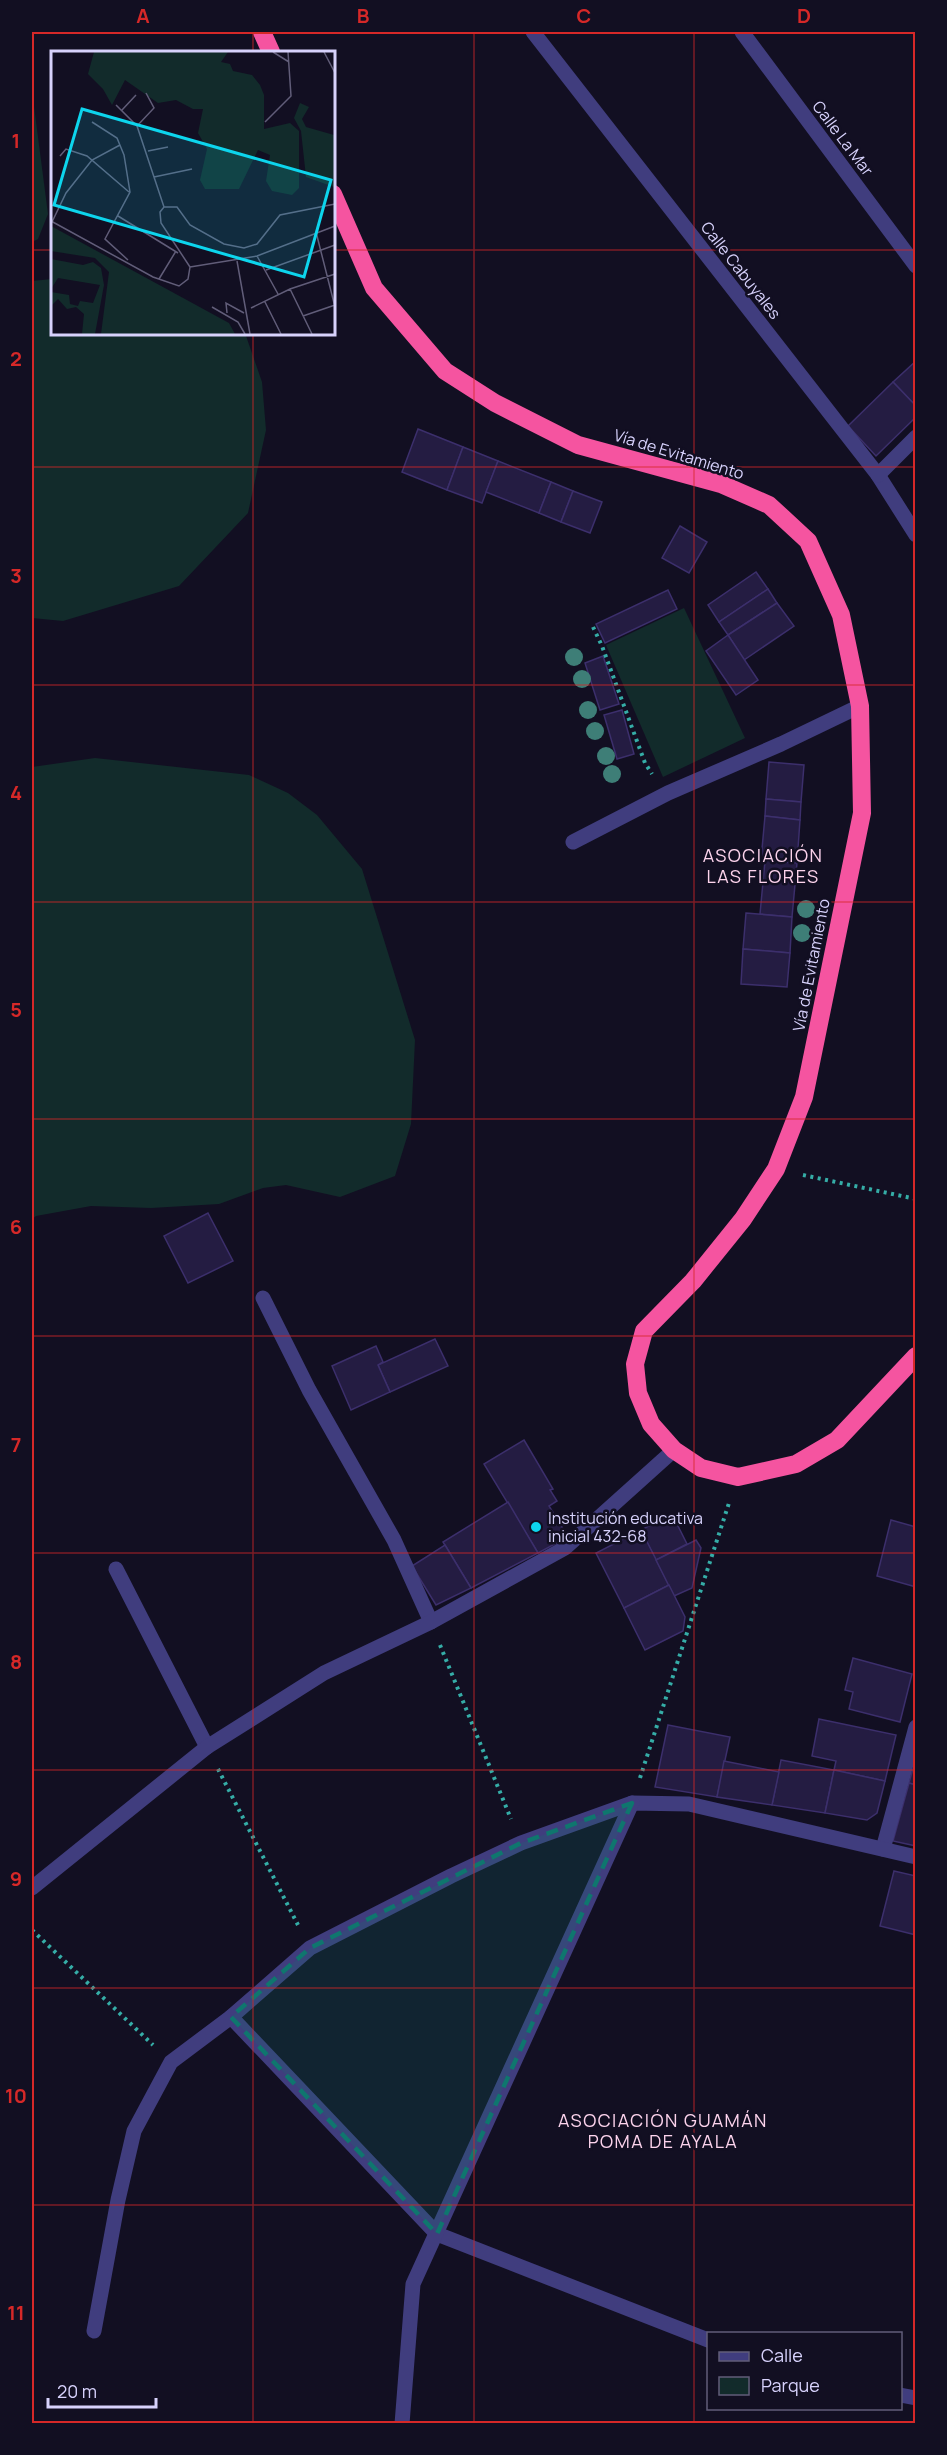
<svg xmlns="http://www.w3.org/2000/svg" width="947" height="2455" font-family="Manrope,sans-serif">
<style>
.green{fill:#122b2b}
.building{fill:#241c42;stroke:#3c2f6c;stroke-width:1.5}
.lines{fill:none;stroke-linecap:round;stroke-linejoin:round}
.path{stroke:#35ada7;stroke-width:4;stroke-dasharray:3 4.5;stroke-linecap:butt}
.minor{stroke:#403d7e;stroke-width:15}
.highway{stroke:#f554a0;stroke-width:18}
.tree{fill:#3e7e77}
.marked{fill:#0f766e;fill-opacity:0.2;stroke:#0f766e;stroke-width:4.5;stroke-dasharray:12 8;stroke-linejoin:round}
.grid{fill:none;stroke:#d62828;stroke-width:1.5;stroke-opacity:0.55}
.poi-dot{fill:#0dd5ed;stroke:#120f22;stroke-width:2}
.labels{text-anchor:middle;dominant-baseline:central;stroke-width:5;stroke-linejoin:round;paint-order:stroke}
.street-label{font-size:16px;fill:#d7d2fc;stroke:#120f22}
.poi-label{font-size:16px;fill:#d7d2fc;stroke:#120f22;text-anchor:start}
.neighbourhood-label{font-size:18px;letter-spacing:1.5px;fill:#fdd4ed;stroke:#120f22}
.inset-road{fill:none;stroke:#615d79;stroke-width:1.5}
.view{fill:#0dd5ed;fill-opacity:0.15;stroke:#0dd5ed;stroke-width:3}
.inset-edge{fill:none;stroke:#d7d2fc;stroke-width:3}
.neatline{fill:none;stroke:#d62828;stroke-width:2}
.grid-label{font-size:20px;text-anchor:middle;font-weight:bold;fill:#d62828}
</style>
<rect width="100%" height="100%" fill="#120f22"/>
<!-- green -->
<g class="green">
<polygon points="32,91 48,214 38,239 32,242"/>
<polygon points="52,279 52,333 245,333 262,382 266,430 248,513 179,586 63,621 32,618 32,281"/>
<polygon points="684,608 745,738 663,777 606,645"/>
<polygon points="95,758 249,775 288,793 317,815 362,869 415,1040 411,1124 395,1176 340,1197 286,1185 263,1188 219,1204 151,1208 91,1206 36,1216 32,1219 32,767"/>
</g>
<!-- building -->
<g class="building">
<polygon points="916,361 916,406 893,382"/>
<polygon points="893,382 916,406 916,417 876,456 848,426"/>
<polygon points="418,429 463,447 447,490 402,472"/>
<polygon points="463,447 498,461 482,503 447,490"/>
<polygon points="498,461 551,482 539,513 486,492"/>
<polygon points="551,482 573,491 561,522 539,513"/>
<polygon points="573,491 602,502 590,533 561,522"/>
<polygon points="680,526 707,542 689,573 662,558"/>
<polygon points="756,572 768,589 719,622 708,605"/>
<polygon points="768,589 777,603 728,635 719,622"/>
<polygon points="668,590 677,609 605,643 596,624"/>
<polygon points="777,603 794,626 744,660 728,635"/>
<polygon points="728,635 758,680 736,695 706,651"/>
<polygon points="603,656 619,704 600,710 585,663"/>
<polygon points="622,710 634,754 617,759 604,715"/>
<polygon points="769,762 804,765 801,802 766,799"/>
<polygon points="766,799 801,802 800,820 765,816"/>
<polygon points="765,816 800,820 797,863 761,860"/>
<polygon points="765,861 797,863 792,917 760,914"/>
<polygon points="746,913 792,917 790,953 743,949"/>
<polygon points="743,949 790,953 787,987 741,984"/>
<polygon points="208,1213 233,1261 188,1283 164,1236"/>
<polygon points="435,1339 448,1366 390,1392 378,1365"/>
<polygon points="376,1346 383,1362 378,1365 390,1392 351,1410 332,1366"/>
<polygon points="524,1440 553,1489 550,1490 557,1501 549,1506 568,1537 538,1553 484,1464"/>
<polygon points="508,1502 538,1553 471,1588 443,1542"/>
<polygon points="672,1514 687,1544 656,1560 641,1530"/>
<polygon points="891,1520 916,1527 916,1587 877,1576"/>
<polygon points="641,1530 669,1585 624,1608 596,1553"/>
<polygon points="696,1540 701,1548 692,1588 674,1596 656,1560"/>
<polygon points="445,1545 471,1588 436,1605 412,1566"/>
<polygon points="669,1585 685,1617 683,1631 645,1650 624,1608"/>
<polygon points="853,1658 912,1674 900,1722 849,1709 853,1692 845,1690"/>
<polygon points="819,1719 896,1735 885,1781 834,1770 836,1761 812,1756"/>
<polygon points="668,1725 730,1737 717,1797 655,1787"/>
<polygon points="916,1758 916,1785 909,1783"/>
<polygon points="781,1760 834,1770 825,1813 772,1805"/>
<polygon points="724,1761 779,1772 772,1805 717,1797"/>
<polygon points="834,1770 885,1781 877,1813 867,1820 825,1813"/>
<polygon points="909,1783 916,1785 916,1846 893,1841"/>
<polygon points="894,1871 916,1876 916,1935 880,1926"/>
</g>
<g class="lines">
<!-- path -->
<g class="path">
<polyline points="593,627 602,646 645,763 652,774"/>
<polyline points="803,1175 916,1199"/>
<polyline points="440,1645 511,1819"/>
<polyline points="218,1769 298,1925"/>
<polyline points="640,1778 729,1503"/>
<polyline points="32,1930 153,2045"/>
</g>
<!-- minor -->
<g class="minor">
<polyline points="533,32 878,475 916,535"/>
<polyline points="742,32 916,266"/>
<polyline points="878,475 916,437"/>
<polyline points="573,842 668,793 781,744 860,706"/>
<polyline points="263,1298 309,1390 394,1540 431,1622"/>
<polyline points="116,1569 207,1747"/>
<polyline points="883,1849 916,1727"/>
<polyline points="32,1888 207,1747 324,1673 431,1622 565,1548 674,1450"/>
<polyline points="231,2017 437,2234 708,2340"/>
<polyline points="94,2331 118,2200 134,2131 171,2062 231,2017 310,1948 451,1876 521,1843 632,1803 689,1804 916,1857"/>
<polyline points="900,2395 916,2398"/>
<polyline points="402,2424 413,2284 632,1803"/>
</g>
<!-- highway -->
<g class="highway">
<polyline points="262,32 271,52"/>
<polyline points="333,194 374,288 445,371 495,403 578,445 721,484 769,505 808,541 841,615 860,706 862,813 804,1097 776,1169 743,1219 693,1281 644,1331 635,1364 638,1393 651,1424 674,1450 701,1468 738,1477 796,1464 837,1440 916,1356"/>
</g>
</g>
<!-- trees -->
<g class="tree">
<circle cx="574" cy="657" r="9"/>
<circle cx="582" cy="679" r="9"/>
<circle cx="588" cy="710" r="9"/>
<circle cx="595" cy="731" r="9"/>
<circle cx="606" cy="756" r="9"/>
<circle cx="612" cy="774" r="9"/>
<circle cx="806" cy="909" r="9"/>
<circle cx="802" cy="933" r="9"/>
</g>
<!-- marked area -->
<path class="marked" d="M632,1803L437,2234L231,2017L310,1948L521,1843Z"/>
<!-- grid -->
<path class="grid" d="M253,32V52M474,32V2424M694,32V2424M32,250H52M333,250H916M253,333V2424M32,467H916M32,685H916M32,902H916M32,1119H916M32,1336H916M32,1553H916M32,1770H916M32,1988H916M32,2205H916"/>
<!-- markers -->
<circle class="poi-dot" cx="536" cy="1527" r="6"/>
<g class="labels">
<!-- street labels -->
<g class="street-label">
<text transform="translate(843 138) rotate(53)">Calle La Mar</text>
<text transform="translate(741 270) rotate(52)">Calle Cabuyales</text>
<text transform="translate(679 454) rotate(17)">Vía de Evitamiento</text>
<text transform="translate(811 965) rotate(-79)">Vía de Evitamiento</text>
</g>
<!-- poi labels -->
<g class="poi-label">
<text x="548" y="1518">Institución educativa<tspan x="548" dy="18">inicial 432-68</tspan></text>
</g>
<!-- neighbourhood labels -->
<g class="neighbourhood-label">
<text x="763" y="855">ASOCIACIÓN<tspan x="763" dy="21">LAS FLORES</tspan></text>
<text x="663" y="2120">ASOCIACIÓN GUAMÁN<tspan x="663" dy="21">POMA DE AYALA</tspan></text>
</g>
</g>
<!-- overview -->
<g transform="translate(51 51)">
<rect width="284" height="284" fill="#120f22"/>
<path d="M43,1H177L170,11L179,13L182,20L201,24L209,34L213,44V78L239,72L248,80V137L241,144L221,140L215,130L219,104L207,99L188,138H154L149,129L156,98L147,82L152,58H142L125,49L107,52L74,29L61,54L52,38L37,23ZM249,52L258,56L251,68L255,76L283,84V136L255,126L250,80L243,67ZM0,175L178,272L184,283H50L58,221L44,207L0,200ZM0,208L32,214L42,211L50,217L53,234L44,283H31L33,263L25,256L16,258L7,248L0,255V241L18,244L19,253L27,255L29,250L42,252L49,234L7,227L0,238Z" fill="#122b2b"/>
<path class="inset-road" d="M222,1L238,11M273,1L284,22M65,54L86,75L113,156M71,59L85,44M41,71L66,87L73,104L79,141L54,188L77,209M214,71L240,45L237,1M86,75L103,57L95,42M97,100L117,96M9,105L15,98L36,105L78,141M103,126L141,118M67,165L127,202M0,170L102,226L128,235L137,228L139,216L110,172L109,161L113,156H126L139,174L173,193L193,197L206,193L229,164L284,153M1,171L15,142L41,109L69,94M265,181L284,256M206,205L227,243M186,210L199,283M139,216L206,205L284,175M215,219L284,194M108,228L125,200M239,238L261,283M214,251L230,283M161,256L187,271L194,283M200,257L239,238L284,223M176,262L175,252L193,262M252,265L284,254"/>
<path class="view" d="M31,58L280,129L253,226L3,154Z"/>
<rect width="284" height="284" class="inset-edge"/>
</g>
<!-- border -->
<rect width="947" height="2455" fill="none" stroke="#120f22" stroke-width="66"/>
<!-- legend -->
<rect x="707" y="2332" width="195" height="78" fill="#120f22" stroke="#615d79" stroke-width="1.5"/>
<rect x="719" y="2352" width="30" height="9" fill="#403d7e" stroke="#615d79" stroke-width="1.5"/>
<text x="761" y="2362" font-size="18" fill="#d7d2fc">Calle</text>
<rect x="719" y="2377" width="30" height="18" fill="#122b2b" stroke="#615d79" stroke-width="1.5"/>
<text x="761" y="2392" font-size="18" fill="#d7d2fc">Parque</text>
<!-- scale -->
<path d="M48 2398v9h108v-9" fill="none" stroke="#d7d2fc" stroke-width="3"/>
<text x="57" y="2398" font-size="18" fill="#d7d2fc" stroke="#120f22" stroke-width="4.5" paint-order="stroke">20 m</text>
<rect x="33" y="33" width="881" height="2389" class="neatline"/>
<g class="grid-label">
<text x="143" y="23">A</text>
<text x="363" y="23">B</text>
<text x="584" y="23">C</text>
<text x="804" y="23">D</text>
<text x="16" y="148">1</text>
<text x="16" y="366">2</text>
<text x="16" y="583">3</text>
<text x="16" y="800">4</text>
<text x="16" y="1017">5</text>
<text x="16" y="1234">6</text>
<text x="16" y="1452">7</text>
<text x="16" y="1669">8</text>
<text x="16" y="1886">9</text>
<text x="16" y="2103">10</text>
<text x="16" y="2320">11</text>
</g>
</svg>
